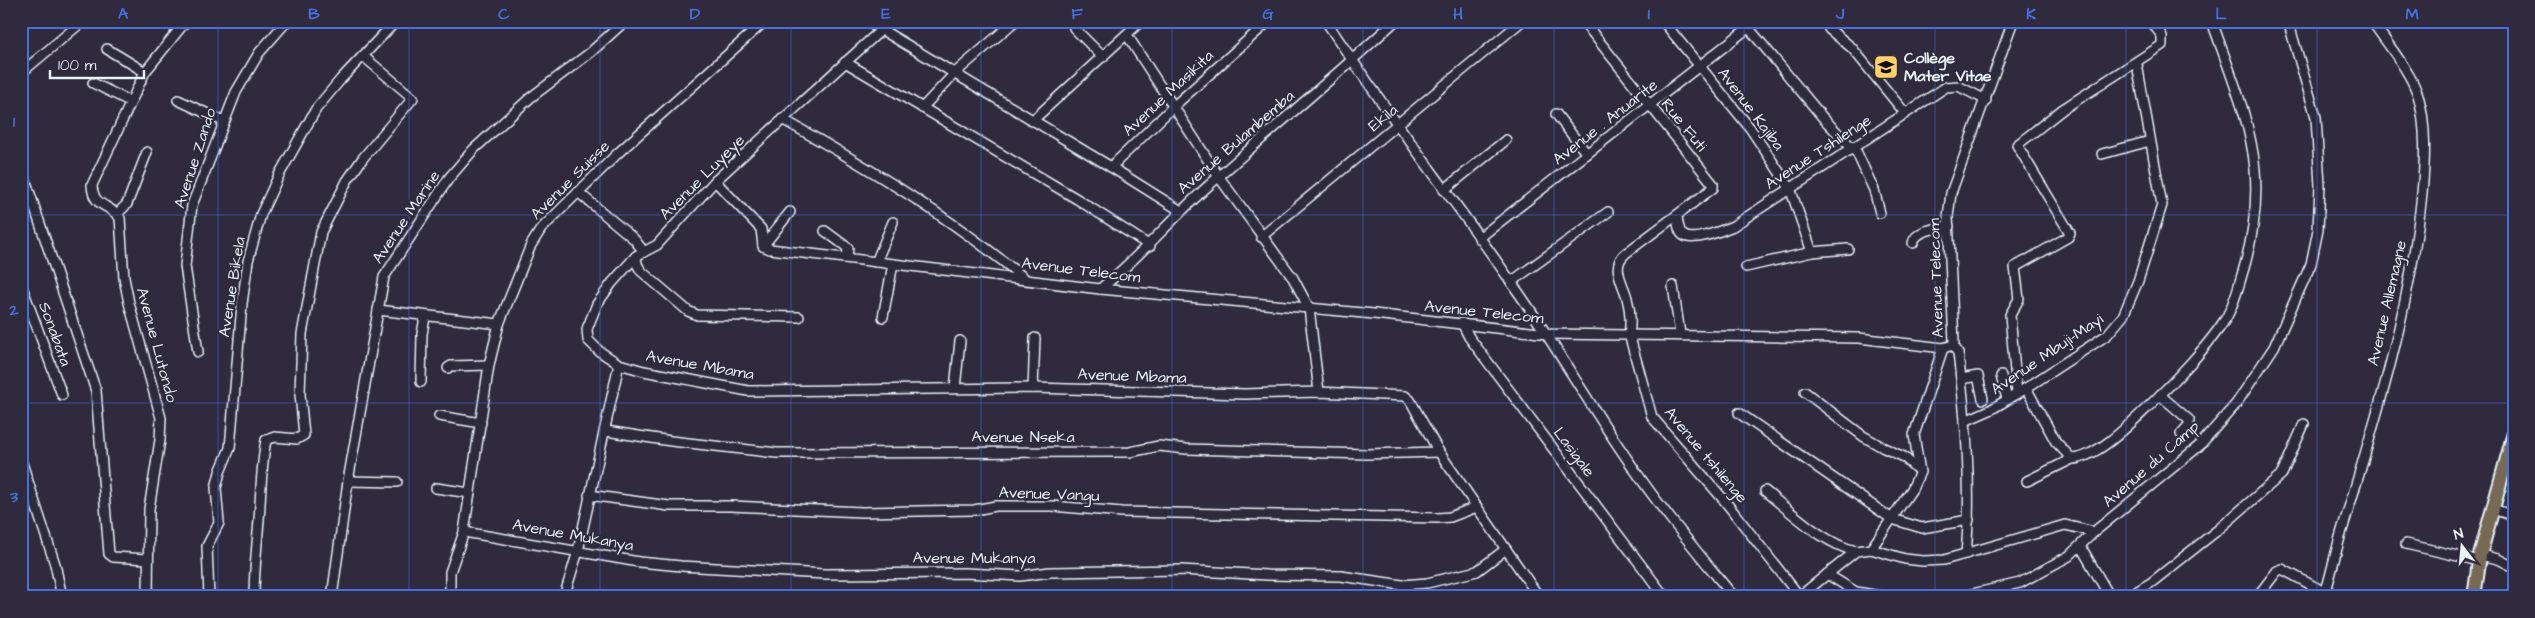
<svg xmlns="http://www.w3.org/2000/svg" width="2535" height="618" font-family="'Architects Daughter',sans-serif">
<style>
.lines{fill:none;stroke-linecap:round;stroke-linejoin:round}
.minor-casing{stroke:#e8f1f8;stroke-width:12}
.highway-casing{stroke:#e8f1f8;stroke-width:16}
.minor{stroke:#2f2a3d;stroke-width:9}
.highway{stroke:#766a54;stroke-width:12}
.grid{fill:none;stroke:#466fde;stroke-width:1;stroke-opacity:0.55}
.labels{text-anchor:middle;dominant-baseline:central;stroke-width:4.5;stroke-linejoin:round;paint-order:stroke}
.poi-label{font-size:16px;font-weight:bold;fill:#e8f1f8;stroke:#2f2a3d;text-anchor:start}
.street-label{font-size:16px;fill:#e8f1f8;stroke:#2f2a3d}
.neatline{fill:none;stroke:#466fde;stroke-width:2}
.grid-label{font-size:16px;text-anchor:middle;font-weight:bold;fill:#466fde}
</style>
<rect width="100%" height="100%" fill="#2f2a3d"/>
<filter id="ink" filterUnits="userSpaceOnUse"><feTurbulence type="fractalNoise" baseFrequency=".02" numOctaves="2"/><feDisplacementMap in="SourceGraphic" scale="10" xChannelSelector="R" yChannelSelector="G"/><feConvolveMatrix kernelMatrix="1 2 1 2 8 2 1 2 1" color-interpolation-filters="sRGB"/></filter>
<g filter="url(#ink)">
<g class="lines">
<defs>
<g id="minor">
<polyline points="867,21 1111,167 1181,211"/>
<polyline points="891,21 715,181 657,245 636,256 612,283 597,304 587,329 588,340 599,351 619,364 644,371 748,391 1033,388 1245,394 1319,392 1405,396 1410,400 1439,452 1539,597"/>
<path d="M1326,21C1386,113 1454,199 1516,289C1557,347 1591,408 1632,466C1663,512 1699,554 1734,597"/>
<path d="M1583,21L1713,184V188L1626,253C1610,266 1623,282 1627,298C1630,309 1631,323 1629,334L1652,417L1724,500L1800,597"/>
<polyline points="1663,21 1750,128 1790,188 1812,252"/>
<polyline points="1743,21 1824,119 1857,153 1874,190 1880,213"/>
<polyline points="2098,23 2100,21"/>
<polyline points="1074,28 1103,57"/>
<polyline points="1829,29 1852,48 1905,113"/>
<polyline points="1127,35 1219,177 1293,278 1309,308 1319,392"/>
<polyline points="107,49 145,72"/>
<polyline points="845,62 1077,199 1150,246"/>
<polyline points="21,73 83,21"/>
<polyline points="93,83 129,101"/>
<polyline points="178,100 223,121"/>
<polyline points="922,108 955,73 1015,21"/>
<polyline points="1556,114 1587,154"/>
<path d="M782,119C866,166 950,217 1024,278"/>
<polyline points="1032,121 1141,21"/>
<polyline points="2102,154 2150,141"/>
<polyline points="21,167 96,391 109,554 113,557 148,559"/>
<polyline points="1111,167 1174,106 1269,21"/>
<polyline points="715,181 761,229 763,246 770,249 1100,289 1374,314 1548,334 1859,338 1943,348 1953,345 1954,342 1948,217 1951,193 2013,21"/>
<polyline points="1444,190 1506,140"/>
<polyline points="578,192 634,239 644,252"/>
<polyline points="117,214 127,204 147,152"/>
<path d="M1677,216C1678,222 1678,231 1683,235C1692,243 1723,230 1733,226L1946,87L1958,86L1986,100"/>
<polyline points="825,231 848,248 847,258"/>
<polyline points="1261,237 1522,21"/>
<polyline points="1479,238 1748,28"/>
<path d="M1913,243C1916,229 1937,229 1949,226"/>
<polyline points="763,246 790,212"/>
<polyline points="636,256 637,264 641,271 688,311 697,315 799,317"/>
<polyline points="876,262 893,222"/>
<polyline points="1746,267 1812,252 1848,249"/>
<polyline points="1511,282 1608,212"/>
<polyline points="21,284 62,395"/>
<polyline points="1673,286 1680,334"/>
<path d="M1100,289C1139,258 1170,220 1207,187C1269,131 1334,78 1395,21"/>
<polyline points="378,310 499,324"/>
<polyline points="883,317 893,264"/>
<polyline points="1462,323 1469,337 1665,597"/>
<path d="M1953,345L1958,353C1966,419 1972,488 1966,554"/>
<polyline points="198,352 185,266 192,205 236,92 259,53 287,21"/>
<polyline points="448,368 451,366 489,365"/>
<polyline points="2001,376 2007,399"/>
<polyline points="1961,379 1978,376 1983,399"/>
<polyline points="421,382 422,334 425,317"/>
<polyline points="955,388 960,341"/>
<polyline points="1033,388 1035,338"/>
<path d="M2026,388L2056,442L2072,459C2098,458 2133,421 2151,404C2174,382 2210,344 2226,318C2235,303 2239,284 2244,268C2253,236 2258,203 2255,170C2251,120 2228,69 2212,21"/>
<polyline points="1805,392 1863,436 1884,448 1904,457 1919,471"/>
<polyline points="2017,394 2010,315 2019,299 2015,267 2068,237 2070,233 2017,145 2063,109 2162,45 2162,36 2151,21"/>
<polyline points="2160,395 2189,420 2189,425 2181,434"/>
<polyline points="1739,413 1892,519 1922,528 1969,520"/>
<polyline points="439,416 481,423"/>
<polyline points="1965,421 1990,410 2017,394 2107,335 2123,316 2138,281 2162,205 2137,64"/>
<polyline points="606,431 671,441 777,453 1130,452 1159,446 1186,449 1367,454 1439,452"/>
<polyline points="21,460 55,564 62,597"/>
<polyline points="348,481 397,482"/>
<polyline points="2027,481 2072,459"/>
<polyline points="436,488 470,493"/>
<path d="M1765,491C1790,511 1825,545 1856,551"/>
<polyline points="589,495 669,506 731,506 862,512 974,510 996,506 1052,506 1122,512 1438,518 1450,517 1477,507"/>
<polyline points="2493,509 2514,516"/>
<polyline points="464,532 639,562 681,566 825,574 966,573 1020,576 1050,572 1181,570 1267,575 1341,576 1402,585 1427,583 1477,571 1506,549"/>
<polyline points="2406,544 2479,561"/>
<polyline points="2081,547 2110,597"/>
<polyline points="1871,549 1912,489 1920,472 1914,435 1943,348"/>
<polyline points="2480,555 2498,559 2514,567"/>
<polyline points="1827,574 1856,592 1886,597"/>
<path d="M148,597L149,509L160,440L161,418L129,303L124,278L120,218C109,203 93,208 92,185L145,72L186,21"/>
<polyline points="209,597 207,546 219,523 216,488 220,472 230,448 242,304 248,261 261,214 279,175 316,109 341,79 396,21"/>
<path d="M254,597C254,571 257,546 259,520C261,493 261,467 266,440L275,437L297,439L304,435L300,394L302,334L321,232L347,181L363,158L413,98L363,56"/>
<polyline points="332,597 348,481 384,277 449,178 474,149 530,98 591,52 625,21"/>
<polyline points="450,597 450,572 464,532 489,365 499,324 531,245 541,229 618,153 765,21"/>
<polyline points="564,597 578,551 619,364"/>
<polyline points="1799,597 1856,551 1871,549 1905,559 1923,561 1944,560 2065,525 2094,532"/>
<polyline points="1959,597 2020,583 2069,556 2094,532 2199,446 2236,404 2274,347 2311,264 2318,230 2320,186 2316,117 2288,21"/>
<polyline points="2128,597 2152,582 2219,529 2282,474 2304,424"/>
<polyline points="2257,597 2277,571 2282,569 2326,593"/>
<path d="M2324,597C2332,573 2336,548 2344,524C2377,416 2411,305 2422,193C2425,161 2427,126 2418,95C2409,69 2387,44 2372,21"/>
</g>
<polyline id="highway" points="2474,597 2480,555 2514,433"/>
</defs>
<!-- minor casing -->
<use href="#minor" class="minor-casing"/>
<!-- highway casing -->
<use href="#highway" class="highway-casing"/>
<!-- minor -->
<use href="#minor" class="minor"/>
<!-- highway -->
<use href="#highway" class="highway"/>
</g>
</g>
<!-- grid -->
<path class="grid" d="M218,21V597M409,21V597M600,21V597M791,21V597M981,21V597M1172,21V597M1363,21V597M1554,21V597M1744,21V597M1935,21V597M2126,21V597M2317,21V597M21,215H2514M21,403H2514"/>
<!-- icons -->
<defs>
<symbol id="school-square" viewBox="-11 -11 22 22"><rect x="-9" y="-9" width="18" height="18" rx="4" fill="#ffd166" stroke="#2f2a3d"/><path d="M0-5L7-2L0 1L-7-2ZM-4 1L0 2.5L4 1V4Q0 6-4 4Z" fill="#111"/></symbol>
</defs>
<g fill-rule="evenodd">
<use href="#school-square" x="1872" y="53" width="28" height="28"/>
</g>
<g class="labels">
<!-- poi labels -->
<g class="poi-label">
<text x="1904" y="58">Collège<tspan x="1904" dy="18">Mater Vitae</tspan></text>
</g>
<!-- street labels -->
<g class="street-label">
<text transform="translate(1168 93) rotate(-43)">Avenue Masikita</text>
<text transform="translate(1751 109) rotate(53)">Avenue Kajiba</text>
<text transform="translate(1383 118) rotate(-39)">Ekila</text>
<text transform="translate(1605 122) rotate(-38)">Avenue . Anuarite</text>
<text transform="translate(1684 125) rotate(51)">Rue Futi</text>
<text transform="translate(1236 142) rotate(-41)">Avenue Bulambemba</text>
<text transform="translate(1818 152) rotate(-33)">Avenue Tshilenge</text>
<text transform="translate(195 158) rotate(-72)">Avenue Zando</text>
<text transform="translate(702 177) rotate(-45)">Avenue Luyeye</text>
<text transform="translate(570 180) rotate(-45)">Avenue Suisse</text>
<text transform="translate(406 217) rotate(-56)">Avenue Marine</text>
<text transform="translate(1081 270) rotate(7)">Avenue Telecom</text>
<text transform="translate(1936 278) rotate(-92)">Avenue Telecom</text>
<text transform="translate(232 287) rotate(-81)">Avenue Bikela</text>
<text transform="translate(2387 303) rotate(-77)">Avenue Allemagne</text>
<text transform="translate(1484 312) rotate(6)">Avenue Telecom</text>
<text transform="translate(55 334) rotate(70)">Sonabata</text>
<text transform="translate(157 345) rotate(75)">Avenue Lutondo</text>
<text transform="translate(2047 354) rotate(-34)">Avenue Mbuji-Mayi</text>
<text transform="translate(700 365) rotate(10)">Avenue Mbama</text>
<text transform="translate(1132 376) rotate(2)">Avenue Mbama</text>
<text x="1023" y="437">Avenue Nseka</text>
<text transform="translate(1574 452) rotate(53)">Lasigale</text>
<text transform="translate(1706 455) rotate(50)">Avenue tshilenge</text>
<text transform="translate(2151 464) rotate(-41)">Avenue du Camp</text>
<text transform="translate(1049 494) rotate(2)">Avenue Vangu</text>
<text transform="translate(573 535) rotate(10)">Avenue Mukanya</text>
<text x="974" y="558">Avenue Mukanya</text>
</g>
</g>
<!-- margin -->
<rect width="2535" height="618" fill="none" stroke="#2f2a3d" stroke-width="55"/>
<!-- north arrow -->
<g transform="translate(2462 546) rotate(344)" stroke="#2f2a3d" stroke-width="4" paint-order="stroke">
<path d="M0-4L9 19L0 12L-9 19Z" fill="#e8f1f8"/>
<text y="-8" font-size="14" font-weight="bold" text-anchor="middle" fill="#e8f1f8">N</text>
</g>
<!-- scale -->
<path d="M50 70v8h94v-8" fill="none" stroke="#e8f1f8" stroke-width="2.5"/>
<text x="58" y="70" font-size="15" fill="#e8f1f8" stroke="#2f2a3d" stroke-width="4" paint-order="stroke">100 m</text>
<rect x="28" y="28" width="2480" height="562" class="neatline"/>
<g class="grid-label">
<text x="123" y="19">A</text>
<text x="314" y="19">B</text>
<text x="504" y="19">C</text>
<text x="695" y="19">D</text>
<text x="886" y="19">E</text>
<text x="1077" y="19">F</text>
<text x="1268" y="19">G</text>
<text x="1458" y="19">H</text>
<text x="1649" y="19">I</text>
<text x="1840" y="19">J</text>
<text x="2031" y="19">K</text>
<text x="2221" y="19">L</text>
<text x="2412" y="19">M</text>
<text x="14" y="127">1</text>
<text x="14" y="315">2</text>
<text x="14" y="502">3</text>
</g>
</svg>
